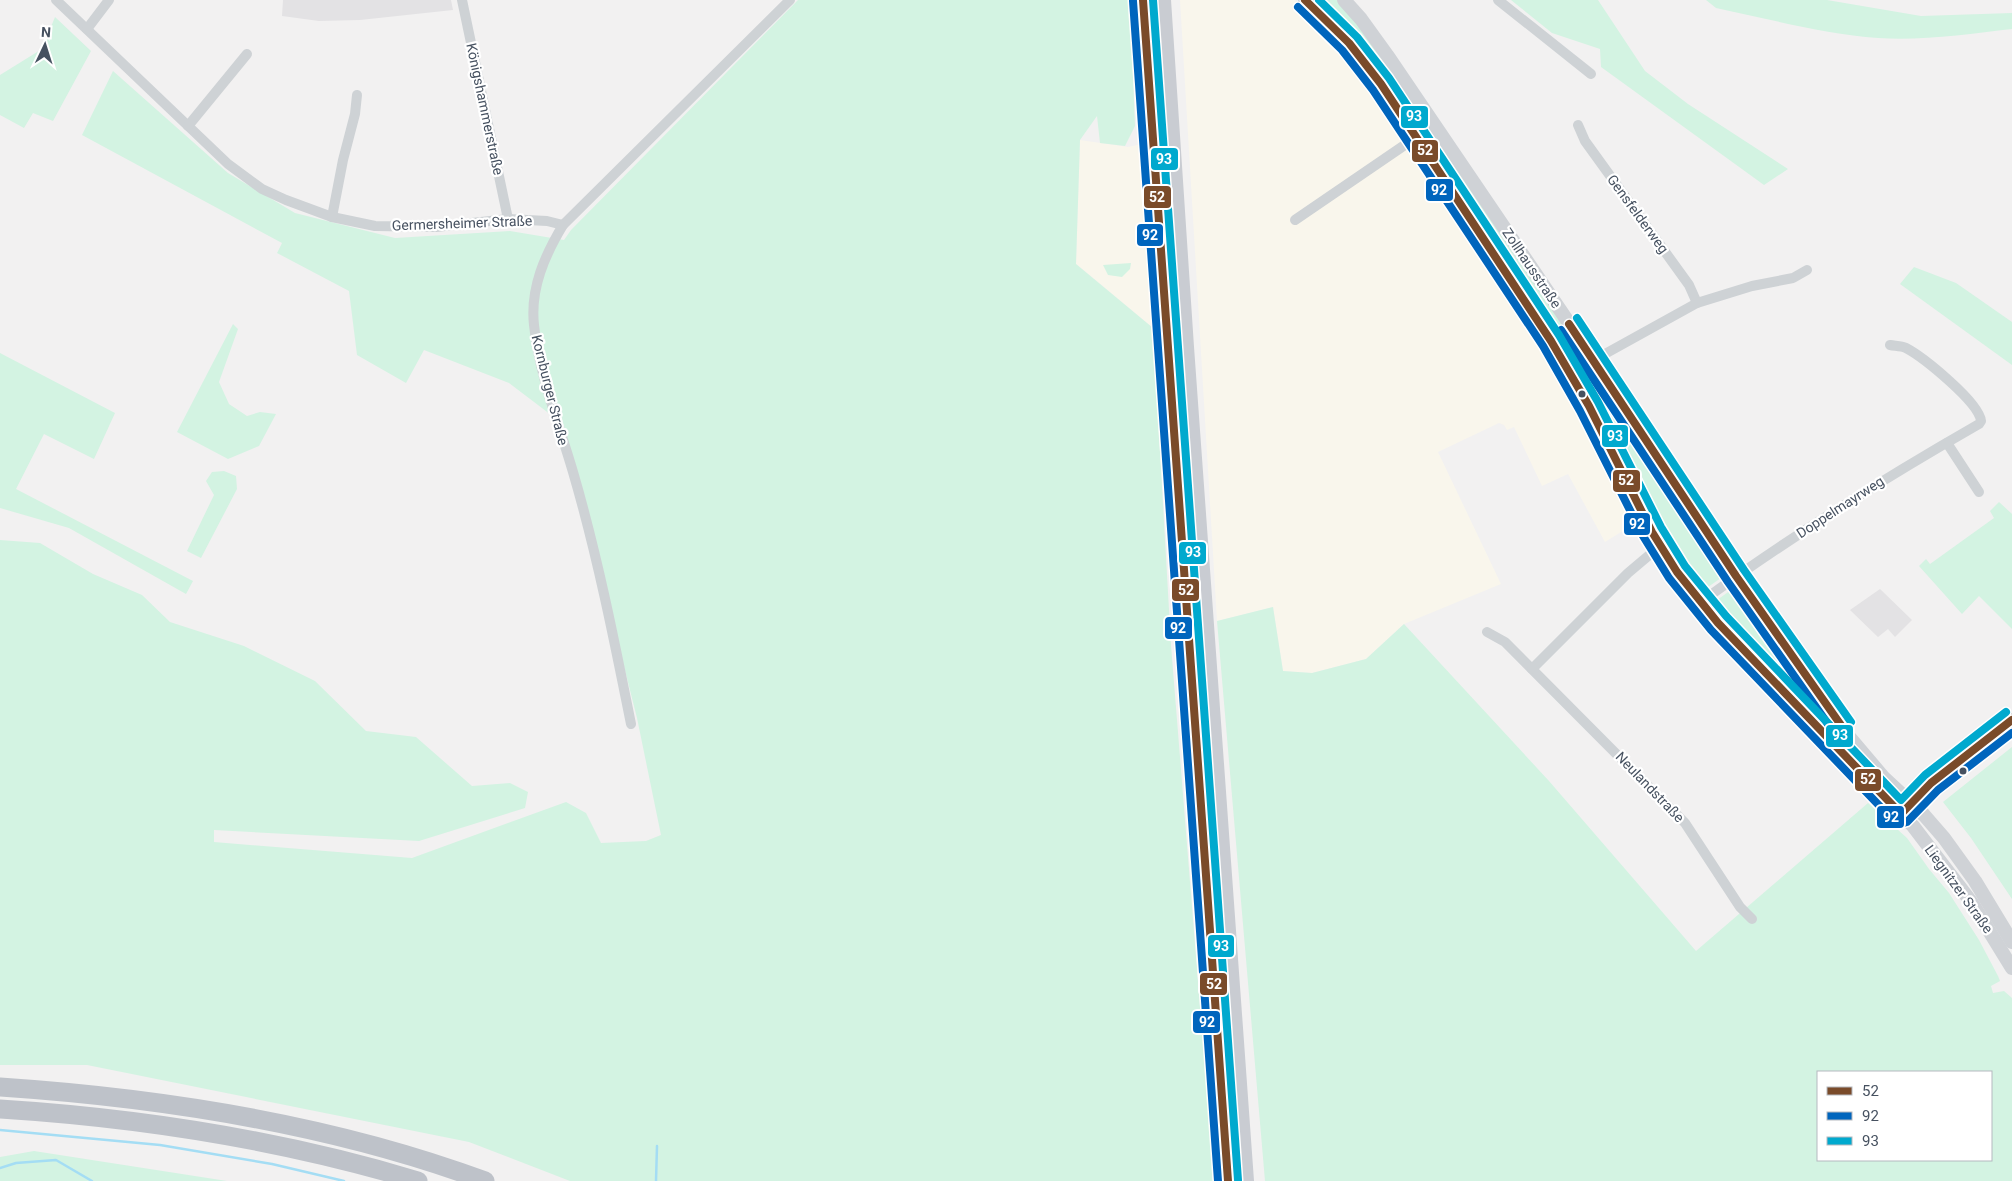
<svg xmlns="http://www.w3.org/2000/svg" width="2012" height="1181" font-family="Roboto,sans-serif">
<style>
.commercial{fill:#f9f6ec}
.education{fill:#e3e2e4}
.green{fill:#d3f3e2;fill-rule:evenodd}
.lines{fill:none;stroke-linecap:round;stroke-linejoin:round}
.stream{stroke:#a4ddf4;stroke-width:2.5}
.street{stroke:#ced2d5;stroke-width:10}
.secondary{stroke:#cfd2d6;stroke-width:14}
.primary{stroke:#c9ccd2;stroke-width:16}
.highway{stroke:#bec2c9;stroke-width:19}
.bus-1-casing{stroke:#fff;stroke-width:11}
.bus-2-casing{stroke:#fff;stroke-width:11}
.bus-3-casing{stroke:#fff;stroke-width:11}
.bus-1{stroke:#7a4b2a;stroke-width:8}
.bus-2{stroke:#0065bd;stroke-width:8}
.bus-3{stroke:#00a9ce;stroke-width:8}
.bus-dot{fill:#465160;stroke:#fff;stroke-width:2}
.labels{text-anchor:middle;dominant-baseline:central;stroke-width:4.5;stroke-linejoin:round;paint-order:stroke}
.street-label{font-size:14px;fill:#465160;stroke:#fff}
.line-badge{stroke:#fff;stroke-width:2}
.badge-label{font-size:14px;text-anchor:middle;font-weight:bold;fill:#fff}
</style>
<rect width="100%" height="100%" fill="#f2f1f1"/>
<!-- commercial -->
<g class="commercial">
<polygon points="1180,0 1295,0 1353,58 1410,140 1451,209 1567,388 1634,524 1605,542 1568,474 1542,486 1514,427 1507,430 1504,425 1499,423 1438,452 1501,584 1404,624 1366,659 1312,673 1283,671 1273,607 1217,621"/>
<polygon points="1080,140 1128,147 1142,144 1153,328 1076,264"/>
</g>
<!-- education -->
<g class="education">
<polygon points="283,0 451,0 453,10 360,20 319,21 282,16"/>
<polygon points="1880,589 1912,620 1895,637 1888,629 1878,637 1850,610"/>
</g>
<!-- green -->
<g class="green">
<polygon points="798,0 1130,0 1135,126 1125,146 1100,143 1097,116 1080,140 1076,264 1153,328 1171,645 1214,1181 570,1181 469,1142 87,1065 0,1065 0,540 40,543 93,574 142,595 170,622 244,646 315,681 366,731 416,737 472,786 510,783 528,792 525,808 419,841 214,830 214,842 412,858 566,802 586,813 601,843 646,841 661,835 637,718 563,424 509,383 424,350 406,383 357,355 349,291 277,253 282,243 82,135 113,71 228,173 295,213 395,238 510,231 564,240 571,230"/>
<polygon points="1310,0 1338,0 1380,53 1416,110 1421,119 1420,123 1416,125"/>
<polygon points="1511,0 1598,0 1645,71 1688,104 1788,169 1764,185 1601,67 1600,49 1552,33"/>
<path d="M1706,0H1827L1921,16L2012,13V29C1969,34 1921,41 1878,38C1824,34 1769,19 1716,8Z"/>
<polygon points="55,17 91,51 53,121 33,113 24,128 0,115 0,75 42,49"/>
<polygon points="1433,139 1440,142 1728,573 1701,592 1680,575 1590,405 1425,143"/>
<polygon points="1131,263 1130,269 1122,277 1108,275 1103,265"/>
<polygon points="1914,267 1956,283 2012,322 2012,365 1900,284"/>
<polygon points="233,324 238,329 219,382 229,404 247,416 260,412 276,414 259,446 228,459 177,432"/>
<polygon points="0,353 115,413 94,459 44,434 16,489 193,581 186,594 69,528 0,508"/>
<polygon points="224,471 236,476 237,489 201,558 187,551 214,495 206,481 212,472"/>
<polygon points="1999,502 2012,514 2012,629 1979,596 1962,614 1919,566 1926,559 1930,564 1994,518 1990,511"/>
<polygon points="1735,588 1849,749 1848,752 1710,605 1731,590"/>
<path d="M1273,607L1283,671L1312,673L1366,659L1404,624L1549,781L1696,951L1868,803L1907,838L1929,869L1949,893L1979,940L1998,976L2000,981L1991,986L1993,993L2004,991L2012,998V1181H1265L1217,621ZM1818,1072H1991V1160H1818Z"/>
<polygon points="2012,747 2012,899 1971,838 1943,802"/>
<polygon points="34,1151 227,1181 0,1181 0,1157"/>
</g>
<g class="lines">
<!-- stream -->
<g class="stream">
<polyline points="0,1130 160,1145 272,1164 344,1181"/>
<polyline points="0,1168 16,1163 56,1160 92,1181"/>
<polyline points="656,1181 657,1146"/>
</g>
<!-- street -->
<g class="street">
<polyline points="56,0 228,164 262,189 286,200 332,217 375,226 436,227 508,219 547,221 563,225"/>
<polyline points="462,0 508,219"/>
<polyline points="1498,0 1591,74"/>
<polyline points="87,29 109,0"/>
<polyline points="1578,125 1585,141 1689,285 1697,303"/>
<polyline points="188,126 247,54"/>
<polyline points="332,217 343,160 355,114 357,95"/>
<polyline points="1295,220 1434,125"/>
<polyline points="1594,360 1697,303 1752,286 1793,278 1807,270"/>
<polyline points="1947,443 1979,492"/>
<path d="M1701,602C1790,537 1883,479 1979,424L1981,421C1979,402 1923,357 1906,348C1901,346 1895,346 1890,345"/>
<polyline points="1487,632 1505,642 1685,823 1740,907 1752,919"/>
<polyline points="1532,669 1628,573 1660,546"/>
<path d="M631,724C614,639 597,554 573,472C559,424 539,374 534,325C530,288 545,255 563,225L790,0"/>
</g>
<!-- secondary -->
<g class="secondary">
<polyline points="1305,0 1349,43 1381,84 1551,341 1589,406 1652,532 1677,572 1718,623 1913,826 1972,903 2012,968"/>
<polyline points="1344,0 1361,19 1387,55 1594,360 1736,576 1845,732 1884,778 1924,815 1944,838 1975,881 2012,942"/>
<polyline points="1905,810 1931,783 2012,720"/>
</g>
<!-- primary -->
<g class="primary">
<polyline points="1143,0 1228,1181"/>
<polyline points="1163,0 1186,347 1246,1181"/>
</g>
<!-- highway -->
<g class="highway">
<path d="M0,1087C164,1098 331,1124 485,1181"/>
<path d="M0,1109C142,1118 282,1140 418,1181"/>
</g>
<defs>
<g id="bus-1">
<polyline points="1143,0 1228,1181"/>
<polyline points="1305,0 1349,43 1381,84 1551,341 1589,406 1652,532 1677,572 1718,623 1901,814 1931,783 2012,720"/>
<polyline points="1569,324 1736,576 1843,728"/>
</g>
<g id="bus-2">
<polyline points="1133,1 1218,1181"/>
<polyline points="1298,7 1342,50 1373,90 1543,346 1580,411 1643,536 1669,578 1711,630 1894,821 1900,824 1907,822 1938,790 2012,733"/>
<polyline points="1561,330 1728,582 1835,734"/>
</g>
<g id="bus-3">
<polyline points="1153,0 1238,1180"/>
<polyline points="1319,0 1357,37 1389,78 1559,335 1598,402 1661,527 1685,566 1726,616 1901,800 1925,775 2006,712"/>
<polyline points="1577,318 1744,570 1851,722"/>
</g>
</defs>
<!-- bus-1 casing -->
<use href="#bus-1" class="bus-1-casing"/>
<!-- bus-2 casing -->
<use href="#bus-2" class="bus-2-casing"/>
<!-- bus-3 casing -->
<use href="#bus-3" class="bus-3-casing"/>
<!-- bus-1 -->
<use href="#bus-1" class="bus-1"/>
<!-- bus-2 -->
<use href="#bus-2" class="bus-2"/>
<!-- bus-3 -->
<use href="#bus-3" class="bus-3"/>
</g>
<!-- markers -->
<g class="bus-dot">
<circle cx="1582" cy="394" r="4.5"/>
<circle cx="1963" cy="771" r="4.5"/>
</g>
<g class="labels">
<!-- street labels -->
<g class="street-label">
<text transform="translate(485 109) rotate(78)">Königshammerstraße</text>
<text transform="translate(1638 214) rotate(54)">Gensfelderweg</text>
<text transform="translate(462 223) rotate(-2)">Germersheimer Straße</text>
<text transform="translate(1532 268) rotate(56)">Zollhausstraße</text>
<text transform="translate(550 390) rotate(76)">Kornburger Straße</text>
<text transform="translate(1840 507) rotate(-33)">Doppelmayrweg</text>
<text transform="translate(1650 787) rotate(46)">Neulandstraße</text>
<text transform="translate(1959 889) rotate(54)">Liegnitzer Straße</text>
</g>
</g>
<g class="line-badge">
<rect x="1400" y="105" width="29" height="24" rx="5" fill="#00a9ce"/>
<rect x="1411" y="139" width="28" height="24" rx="5" fill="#7a4b2a"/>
<rect x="1150" y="147" width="29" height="24" rx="5" fill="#00a9ce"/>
<rect x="1425" y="178" width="29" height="24" rx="5" fill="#0065bd"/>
<rect x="1143" y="185" width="29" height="24" rx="5" fill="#7a4b2a"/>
<rect x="1136" y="223" width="28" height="24" rx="5" fill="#0065bd"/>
<rect x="1601" y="424" width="28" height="24" rx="5" fill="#00a9ce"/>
<rect x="1612" y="469" width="29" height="24" rx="5" fill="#7a4b2a"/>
<rect x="1623" y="512" width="28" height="24" rx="5" fill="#0065bd"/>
<rect x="1178" y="541" width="29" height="24" rx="5" fill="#00a9ce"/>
<rect x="1171" y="578" width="29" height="24" rx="5" fill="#7a4b2a"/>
<rect x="1164" y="616" width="29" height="24" rx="5" fill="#0065bd"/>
<rect x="1825" y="724" width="29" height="24" rx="5" fill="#00a9ce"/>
<rect x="1854" y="768" width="28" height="24" rx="5" fill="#7a4b2a"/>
<rect x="1876" y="805" width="29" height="24" rx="5" fill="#0065bd"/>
<rect x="1207" y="934" width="28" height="24" rx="5" fill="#00a9ce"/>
<rect x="1199" y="972" width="29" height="24" rx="5" fill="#7a4b2a"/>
<rect x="1192" y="1010" width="29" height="24" rx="5" fill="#0065bd"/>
</g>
<g class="badge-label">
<text x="1414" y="121">93</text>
<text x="1425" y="155">52</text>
<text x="1164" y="164">93</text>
<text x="1439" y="195">92</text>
<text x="1157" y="202">52</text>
<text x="1150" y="240">92</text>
<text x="1615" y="441">93</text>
<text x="1626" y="485">52</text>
<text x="1637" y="529">92</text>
<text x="1193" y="557">93</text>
<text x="1186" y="595">52</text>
<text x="1178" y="633">92</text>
<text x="1840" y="740">93</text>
<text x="1868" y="784">52</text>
<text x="1891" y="822">92</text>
<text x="1221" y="951">93</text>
<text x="1214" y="989">52</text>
<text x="1207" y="1027">92</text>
</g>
<!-- legend -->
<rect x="1817" y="1071" width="175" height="90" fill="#ffffff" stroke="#b5b9bf"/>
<rect x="1827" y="1087" width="25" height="8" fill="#7a4b2a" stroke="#b5b9bf"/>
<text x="1862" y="1096" font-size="15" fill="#465160">52</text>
<rect x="1827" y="1112" width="25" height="8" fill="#0065bd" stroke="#b5b9bf"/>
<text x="1862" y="1121" font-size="15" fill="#465160">92</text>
<rect x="1827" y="1137" width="25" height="8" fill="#00a9ce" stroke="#b5b9bf"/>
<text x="1862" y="1146" font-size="15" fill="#465160">93</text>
<!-- north arrow -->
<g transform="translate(45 45) rotate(4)" stroke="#ffffff" stroke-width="4" paint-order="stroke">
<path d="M0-4L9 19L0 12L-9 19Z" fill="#465160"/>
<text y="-8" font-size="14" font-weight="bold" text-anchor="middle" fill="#465160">N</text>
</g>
</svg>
